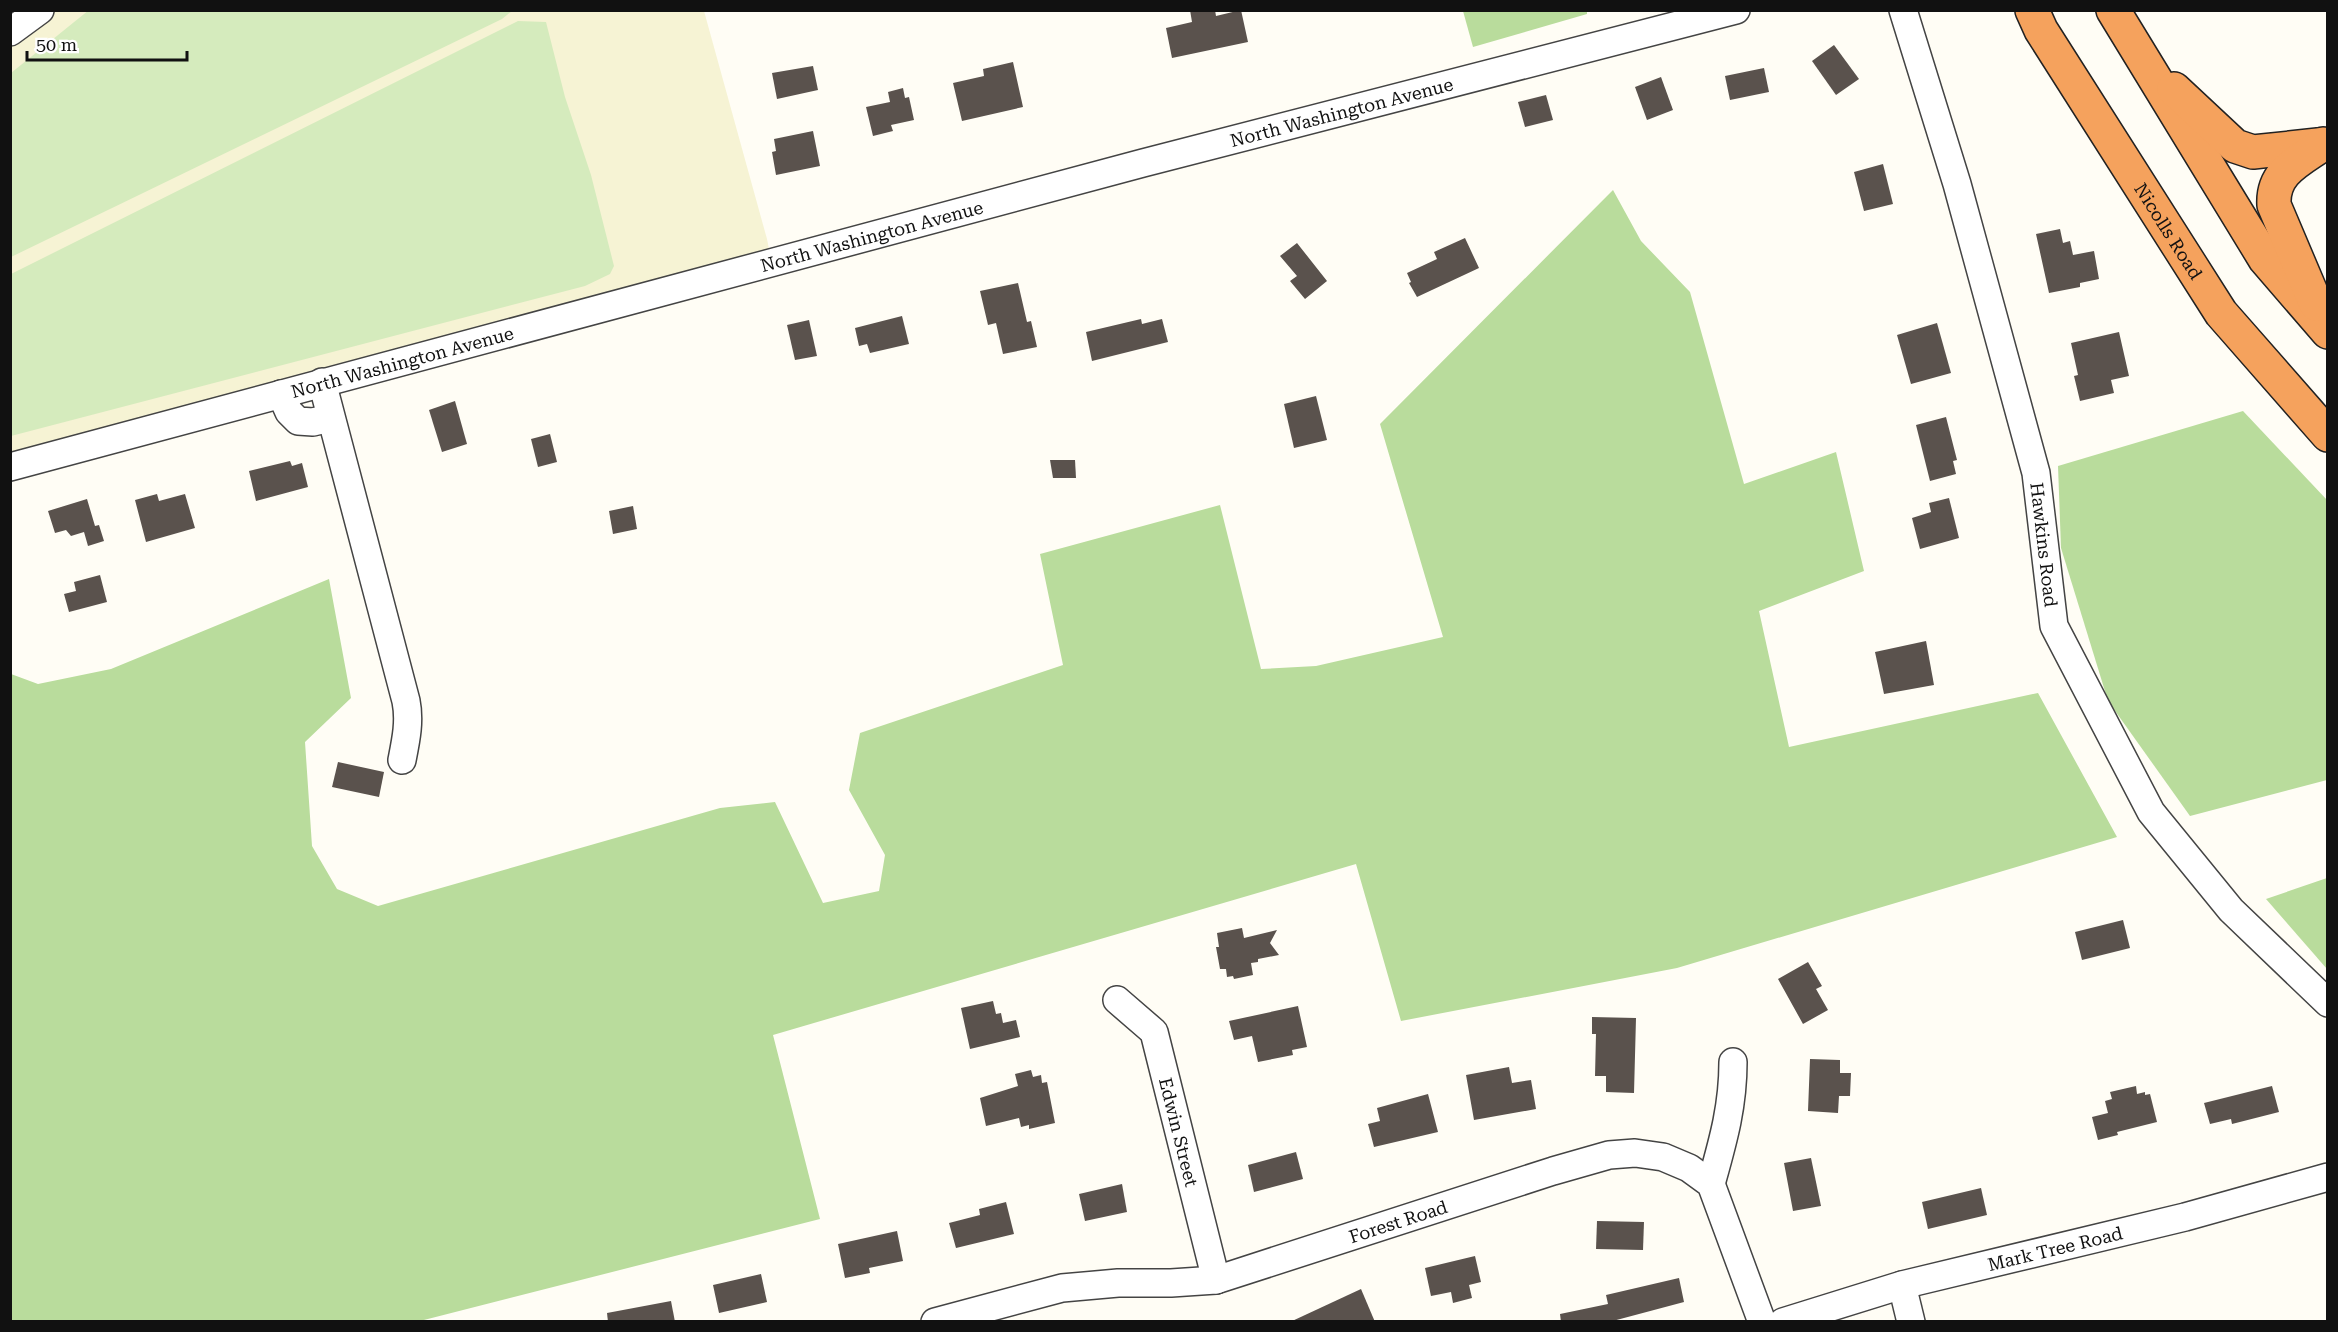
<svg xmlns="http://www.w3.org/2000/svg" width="2338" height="1332" font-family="'Roboto Serif',serif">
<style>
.farmland{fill:#f6f3d4}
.green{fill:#d5ebbd}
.forest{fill:#b9dc9c}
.building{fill:#5a524d}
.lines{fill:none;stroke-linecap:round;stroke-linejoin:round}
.minor-casing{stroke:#444;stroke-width:30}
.highway-casing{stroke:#222;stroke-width:36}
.minor{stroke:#fff;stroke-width:27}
.highway{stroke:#f5a25d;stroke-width:33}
.labels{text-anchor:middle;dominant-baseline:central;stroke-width:6;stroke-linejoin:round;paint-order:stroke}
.street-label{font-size:18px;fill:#111;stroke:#fff}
</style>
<rect width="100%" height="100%" fill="#fffdf5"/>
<!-- farmland -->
<polygon class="farmland" points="40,10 704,11 767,239 771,259 11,467 10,32"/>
<!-- green -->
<g class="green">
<polygon points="89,10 512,10 512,11 502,19 11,257 11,73"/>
<polygon points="518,21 546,22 565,97 591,175 614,266 610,274 585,286 11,436 11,274"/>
</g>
<!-- forest -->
<g class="forest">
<polygon points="1587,11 1587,14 1473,47 1463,11"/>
<polygon points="1613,190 1641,241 1690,292 1744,484 1836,452 1864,571 1759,611 1789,747 2038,693 2117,837 1677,968 1401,1021 1356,864 773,1035 820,1219 420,1321 11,1321 11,674 38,684 111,669 329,579 351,698 305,742 312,846 337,889 378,906 720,808 775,802 823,903 879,891 885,855 849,790 860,733 1063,665 1040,554 1220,505 1261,669 1316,666 1443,637 1380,424"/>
<polygon points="2243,411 2327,500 2327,780 2190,816 2108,701 2061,548 2058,466"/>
<polygon points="2327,878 2328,878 2327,969 2266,899"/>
</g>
<!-- building -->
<g class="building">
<polygon points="1190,10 1215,10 1216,16 1241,10 1248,42 1172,58 1166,28 1192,22"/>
<polygon points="1834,45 1859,79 1836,95 1812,61"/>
<polygon points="1013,62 1023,107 962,121 953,83 984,76 983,69"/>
<polygon points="813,66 818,90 777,99 772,73"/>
<polygon points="1764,68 1769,92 1730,100 1725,76"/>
<polygon points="1661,77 1673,110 1647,120 1635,87"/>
<polygon points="903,88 905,98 909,97 914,120 891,125 893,131 873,136 866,107 890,102 888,92"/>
<polygon points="1546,95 1553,120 1525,127 1518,102"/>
<polygon points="813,131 820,166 776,175 772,152 776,151 774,139"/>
<polygon points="1883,164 1893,204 1864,211 1854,172"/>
<polygon points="2060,229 2063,243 2070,241 2073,255 2094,251 2099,279 2080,283 2080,287 2049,293 2036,234"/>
<polygon points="1465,238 1479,268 1417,297 1409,283 1411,282 1407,273 1437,259 1434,252"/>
<polygon points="1297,243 1327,281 1305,299 1290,281 1297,276 1280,256"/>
<polygon points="1018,283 1027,322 1031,321 1037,347 1003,354 996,323 988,325 980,291"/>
<polygon points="902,316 909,344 870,353 867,344 859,346 855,328"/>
<polygon points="1141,319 1142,324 1162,319 1168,342 1092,361 1086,332"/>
<polygon points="809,320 817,356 795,360 787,325"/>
<polygon points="1937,323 1951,373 1911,384 1897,335"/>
<polygon points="2119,332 2129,376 2111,380 2114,393 2080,401 2074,376 2078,375 2071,343"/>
<polygon points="1316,396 1327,440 1294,448 1284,404"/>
<polygon points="455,401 467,444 442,452 429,410"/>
<polygon points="1946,417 1957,460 1953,461 1956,474 1930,481 1916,425"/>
<polygon points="550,434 557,462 538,467 531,439"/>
<polygon points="1050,460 1075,460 1076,478 1053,478"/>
<polygon points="290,461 292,466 302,463 308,487 256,501 249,471"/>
<polygon points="157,494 159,501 185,494 195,528 146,542 135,500"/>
<polygon points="1949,498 1959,538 1920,549 1912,518 1931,512 1929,503"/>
<polygon points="87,499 95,526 99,525 104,541 88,546 84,532 71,536 66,530 55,533 48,511"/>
<polygon points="633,506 637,529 613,534 609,511"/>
<polygon points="100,575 107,602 69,612 64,594 76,591 74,582"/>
<polygon points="1926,641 1934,685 1884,694 1875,652"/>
<polygon points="338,762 384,772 379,797 332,787"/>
<polygon points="2123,920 2130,948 2082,960 2075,932"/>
<polygon points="1242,928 1244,938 1277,930 1270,943 1279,955 1258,959 1258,962 1251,963 1253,975 1234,979 1233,976 1227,977 1226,969 1220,969 1216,947 1219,947 1217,933"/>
<polygon points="1808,962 1822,986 1816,989 1828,1010 1803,1024 1778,979"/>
<polygon points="993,1001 996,1014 1001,1013 1003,1023 1016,1020 1020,1037 970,1049 961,1008"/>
<polygon points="1298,1006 1307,1047 1292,1050 1293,1055 1258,1062 1252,1036 1234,1040 1229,1021"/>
<polygon points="1592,1017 1636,1018 1634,1093 1606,1092 1606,1076 1595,1076 1596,1034 1592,1034"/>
<polygon points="1810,1059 1840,1060 1840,1073 1851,1073 1850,1096 1839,1096 1838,1113 1808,1111"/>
<polygon points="1509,1067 1512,1083 1531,1080 1536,1109 1474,1120 1466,1075"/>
<polygon points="1031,1070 1033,1077 1041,1075 1042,1083 1047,1082 1055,1123 1029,1129 1029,1125 1021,1127 1019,1118 986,1126 980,1098 1018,1086 1015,1074"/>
<polygon points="2136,1086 2137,1094 2145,1092 2145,1095 2150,1094 2157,1122 2117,1132 2118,1135 2098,1140 2092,1117 2108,1113 2105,1101 2112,1099 2110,1092"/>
<polygon points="2272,1086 2279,1112 2232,1124 2231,1119 2210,1124 2204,1103"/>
<polygon points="1428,1094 1438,1132 1374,1147 1368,1124 1380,1121 1377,1108"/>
<polygon points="1296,1152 1303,1179 1254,1192 1248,1165"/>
<polygon points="1811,1158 1821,1206 1793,1211 1784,1163"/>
<polygon points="1122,1184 1127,1212 1085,1221 1079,1194"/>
<polygon points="1981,1188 1987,1215 1928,1229 1922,1202"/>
<polygon points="1006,1202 1014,1234 956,1248 949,1223 980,1215 979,1209"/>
<polygon points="1597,1221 1644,1222 1643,1250 1596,1249"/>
<polygon points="897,1231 903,1261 869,1268 870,1273 845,1278 838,1244"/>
<polygon points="1475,1256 1481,1282 1469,1285 1472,1298 1453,1303 1451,1292 1431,1296 1425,1268"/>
<polygon points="761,1274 767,1302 719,1313 713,1285"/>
<polygon points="1679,1278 1684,1302 1609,1322 1561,1322 1560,1314 1608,1304 1606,1295"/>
<polygon points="1361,1289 1375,1322 1290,1322"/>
<polygon points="671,1301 675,1322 608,1322 607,1313"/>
</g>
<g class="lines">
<defs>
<g id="minor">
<path id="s1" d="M1903,10L1957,184L2036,473L2054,626L2151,812L2231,910L2328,1003"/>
<polyline points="10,32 40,10"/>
<path d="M322,382L406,701C410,721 406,740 402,760"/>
<polyline points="281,394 289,412 298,421 313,422 330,418"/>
<path id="s2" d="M10,467L1143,163L1736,10"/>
<path id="s3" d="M1117,1000L1154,1032L1216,1280"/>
<path d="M1711,1184C1723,1141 1733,1107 1733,1062"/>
<polyline points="1902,1285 1911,1322"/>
<path id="s4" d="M935,1322L1062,1288L1118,1283H1171L1216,1280L1553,1171L1609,1155L1635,1153L1663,1157L1689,1168L1711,1184L1762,1322"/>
<path id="s5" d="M1783,1322L1902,1285L2185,1217L2328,1177"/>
</g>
<g id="highway">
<path id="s6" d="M2032,10L2041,30L2221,313L2328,435"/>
<polyline points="2113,10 2265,259 2328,332"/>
<polyline points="2174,89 2235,146 2253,152 2318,145"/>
<path d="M2316,304L2274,205C2272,172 2299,161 2323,144"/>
</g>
</defs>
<!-- minor casing -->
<use href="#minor" class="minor-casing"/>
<!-- highway casing -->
<use href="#highway" class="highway-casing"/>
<!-- minor -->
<use href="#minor" class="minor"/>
<!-- highway -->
<use href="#highway" class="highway"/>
</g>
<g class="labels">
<!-- street labels -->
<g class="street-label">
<text stroke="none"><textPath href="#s2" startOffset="1378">North Washington Avenue</textPath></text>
<text stroke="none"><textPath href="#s6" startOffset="260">Nicolls Road</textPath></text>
<text stroke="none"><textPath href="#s2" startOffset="892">North Washington Avenue</textPath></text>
<text stroke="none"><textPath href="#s2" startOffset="406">North Washington Avenue</textPath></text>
<text stroke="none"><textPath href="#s1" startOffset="554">Hawkins Road</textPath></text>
<text stroke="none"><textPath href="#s3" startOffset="152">Edwin Street</textPath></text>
<text stroke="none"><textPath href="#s4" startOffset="477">Forest Road</textPath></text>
<text stroke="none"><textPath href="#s5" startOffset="282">Mark Tree Road</textPath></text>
</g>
</g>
<!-- border -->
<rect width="2338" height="1332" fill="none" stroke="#111111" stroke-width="24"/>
<!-- scale -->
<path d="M27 51v9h160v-9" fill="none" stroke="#111111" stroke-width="3"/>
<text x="36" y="51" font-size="18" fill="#111111" stroke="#ffffff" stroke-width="4.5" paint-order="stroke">50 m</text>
</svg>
